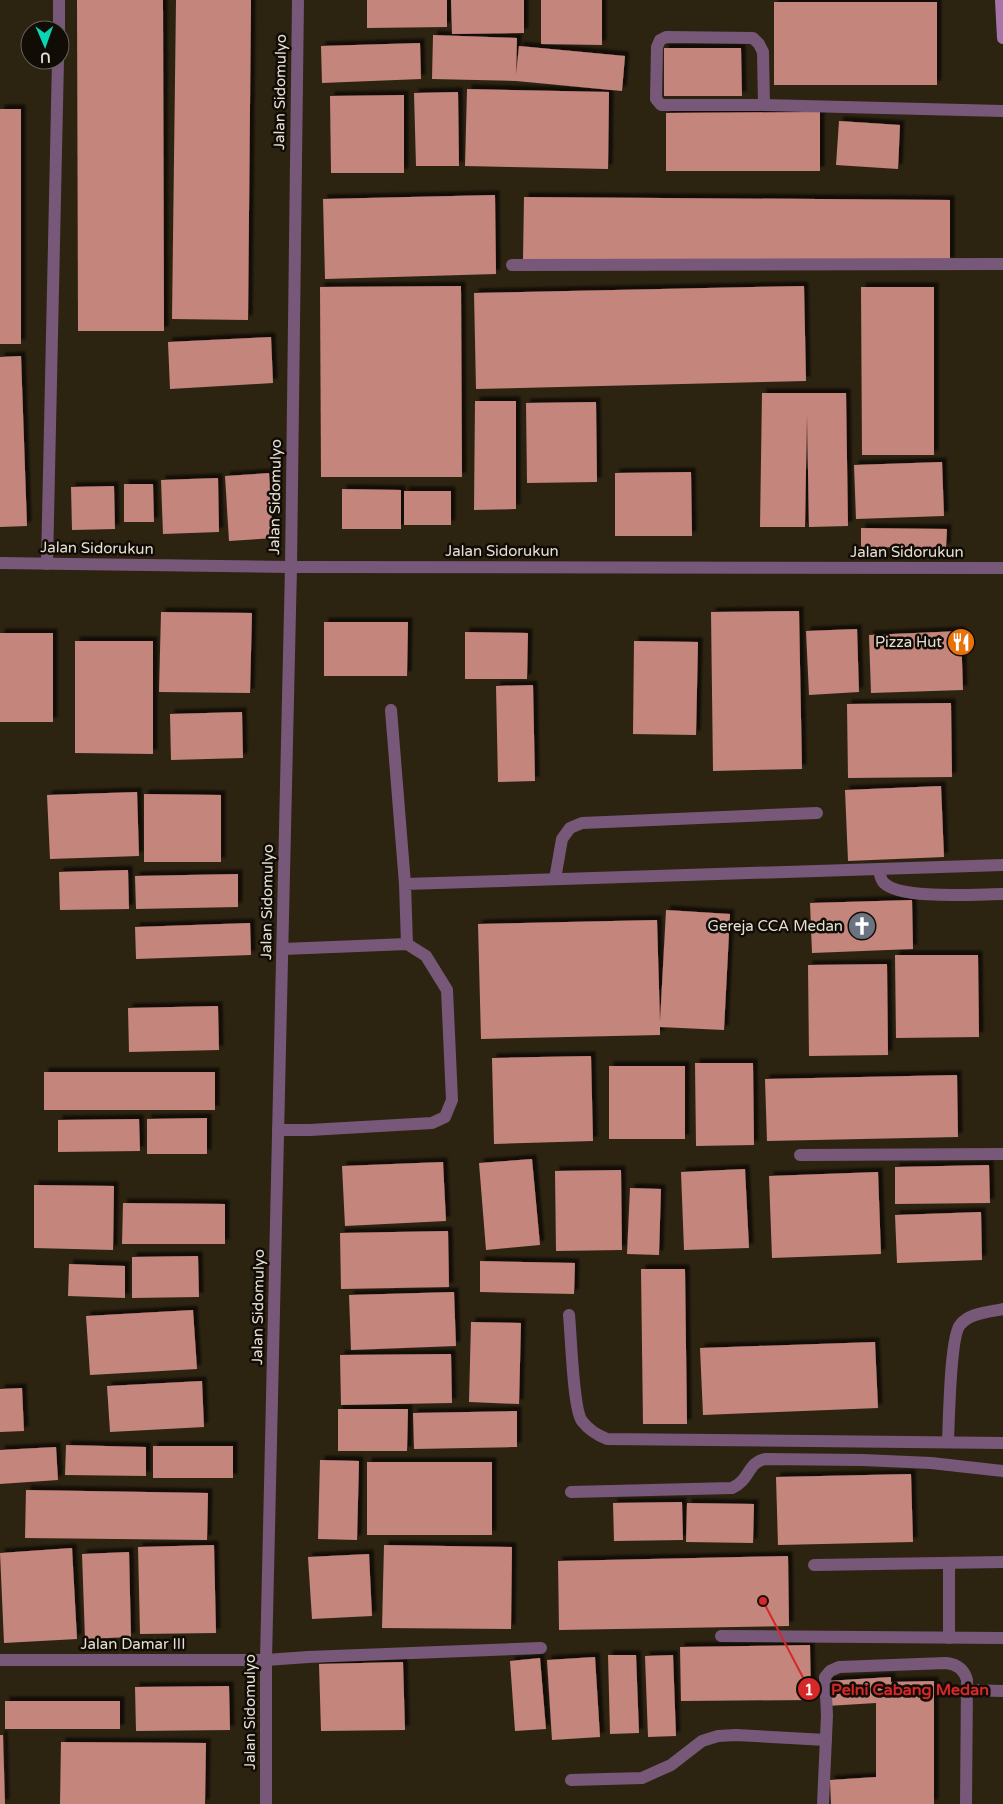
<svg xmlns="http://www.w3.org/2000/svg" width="1003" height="1804" font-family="'Varela Round',sans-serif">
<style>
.building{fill:#c4857d;filter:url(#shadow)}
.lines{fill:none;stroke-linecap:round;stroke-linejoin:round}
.service{stroke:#775879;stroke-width:12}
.minor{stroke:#775879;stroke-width:12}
.tertiary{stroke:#775879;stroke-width:12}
.secondary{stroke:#a575a9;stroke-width:12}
.labels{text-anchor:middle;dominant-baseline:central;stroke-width:5;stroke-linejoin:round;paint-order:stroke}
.street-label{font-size:15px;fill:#e6dfd4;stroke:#110d06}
.poi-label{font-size:15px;fill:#e6dfd4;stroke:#110d06;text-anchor:end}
.leader{fill:none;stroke:#d62828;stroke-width:2}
.callout-dot{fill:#d62828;stroke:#110d06;stroke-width:2}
.mark-label{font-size:15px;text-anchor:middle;font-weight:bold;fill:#fff}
.callout-label{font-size:16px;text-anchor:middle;font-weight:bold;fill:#d62828;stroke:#110d06;stroke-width:5;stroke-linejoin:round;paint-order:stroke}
</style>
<defs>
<filter id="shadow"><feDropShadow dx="4.5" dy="-4.5" stdDeviation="1" flood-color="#0009"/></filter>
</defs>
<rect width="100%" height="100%" fill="#2d2311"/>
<!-- building -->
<g class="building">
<polygon points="77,0 163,0 164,331 78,331"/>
<polygon points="176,0 251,0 248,320 172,319"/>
<polygon points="367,0 447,0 447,27 367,28"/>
<polygon points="451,0 524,0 524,33 452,34"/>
<polygon points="541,0 602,0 602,45 541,44"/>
<rect x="774" y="2" width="163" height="83"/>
<polygon points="433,35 517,38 516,75 519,46 625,56 622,91 516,81 432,79"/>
<polygon points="420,43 421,79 322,83 321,46"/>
<polygon points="664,48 741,48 742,96 664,96"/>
<polygon points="467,89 609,92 608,169 465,166"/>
<polygon points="458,92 459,166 416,166 414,93"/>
<polygon points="404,95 404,173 331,173 330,96"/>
<rect x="0" y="109" width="21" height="235"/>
<polygon points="820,112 820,171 666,171 666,113"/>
<polygon points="839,121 900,125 898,169 836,165"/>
<polygon points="495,195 496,274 325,279 323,199"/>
<polygon points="524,197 950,200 950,262 523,259"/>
<polygon points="461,286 462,477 321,477 320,287"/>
<polygon points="804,286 806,381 476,389 474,293"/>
<polygon points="861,287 934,287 934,455 862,455"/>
<polygon points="271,337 273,383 170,389 168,342"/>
<polygon points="21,356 27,526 0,527 0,357"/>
<polygon points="762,393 846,393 848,526 809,527 807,414 805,527 760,527"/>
<polygon points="475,401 516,401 516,509 474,510"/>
<polygon points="596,402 597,482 527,483 526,403"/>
<polygon points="942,462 944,516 856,519 854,465"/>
<polygon points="691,472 692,536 615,536 615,473"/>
<polygon points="269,473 273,538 229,541 225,476"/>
<polygon points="218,478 219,532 163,534 161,480"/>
<polygon points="124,484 153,484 154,522 124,522"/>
<polygon points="114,486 115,529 72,530 71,487"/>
<polygon points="342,489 401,490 401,529 342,529"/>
<rect x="404" y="491" width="47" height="34"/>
<polygon points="861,528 947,529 946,548 861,547"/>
<polygon points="799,611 802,769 713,771 711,612"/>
<polygon points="161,612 252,613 250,693 159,692"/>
<polygon points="324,622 408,622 407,676 324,676"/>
<polygon points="857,629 859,692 809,695 806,631"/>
<polygon points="961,631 963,690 871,693 869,635"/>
<polygon points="465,632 528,633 527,679 465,679"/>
<rect x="0" y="633" width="53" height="89"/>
<polygon points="75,641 153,641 153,754 75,753"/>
<polygon points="634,641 698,642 696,735 633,734"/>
<polygon points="533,685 535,781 498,782 496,686"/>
<polygon points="951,703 952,777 848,778 847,704"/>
<polygon points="242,712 243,758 171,760 170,714"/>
<polygon points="941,786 944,857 848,861 845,790"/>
<polygon points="137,792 139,856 50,859 47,795"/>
<polygon points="144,794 221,795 221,862 144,862"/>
<polygon points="128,870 129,909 60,910 59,872"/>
<polygon points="238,874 238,907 136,909 135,876"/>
<polygon points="912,900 913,949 812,953 810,903"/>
<polygon points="666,910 730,914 724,1030 660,1027 660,1035 481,1039 478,924 657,920 660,1022"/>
<polygon points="250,923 251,955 136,959 135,927"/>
<polygon points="895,955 978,955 979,1037 896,1038"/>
<polygon points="887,964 888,1055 809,1056 808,965"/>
<polygon points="218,1006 219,1050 129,1052 128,1008"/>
<polygon points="591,1056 593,1141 494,1144 492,1058"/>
<polygon points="695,1063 753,1063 754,1145 696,1146"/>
<rect x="609" y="1066" width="76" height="73"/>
<rect x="44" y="1072" width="171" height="38"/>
<polygon points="957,1075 958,1137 767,1141 765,1079"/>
<polygon points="207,1118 207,1154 147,1154 147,1119"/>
<polygon points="139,1119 140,1151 58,1152 58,1120"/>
<polygon points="532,1159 540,1245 486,1250 479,1163"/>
<polygon points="443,1162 446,1221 345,1226 342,1166"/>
<polygon points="989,1165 990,1203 895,1204 895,1167"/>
<polygon points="745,1169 749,1248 684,1250 681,1172"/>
<polygon points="621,1170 622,1250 556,1251 555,1171"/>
<polygon points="878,1172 881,1254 772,1258 769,1176"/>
<polygon points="34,1185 114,1186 113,1250 34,1248"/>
<polygon points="630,1188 661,1189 659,1255 627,1254"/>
<polygon points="123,1203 225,1204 225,1244 122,1244"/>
<polygon points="981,1212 982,1260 897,1263 895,1215"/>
<polygon points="448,1231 449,1287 341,1289 340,1233"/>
<polygon points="198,1256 199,1297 132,1298 132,1257"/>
<polygon points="480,1261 575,1263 574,1294 480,1292"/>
<polygon points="69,1264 125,1266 125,1298 68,1296"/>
<polygon points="641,1269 685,1269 687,1424 643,1424"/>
<polygon points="454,1292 456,1346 351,1350 349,1295"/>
<polygon points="193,1310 197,1369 90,1375 86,1316"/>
<polygon points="471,1322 521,1323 519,1404 469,1402"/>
<polygon points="875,1342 878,1408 703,1415 700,1348"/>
<polygon points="451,1354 452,1403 341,1405 340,1355"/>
<polygon points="202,1381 204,1427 110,1432 107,1386"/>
<polygon points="22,1388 24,1431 0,1432 0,1389"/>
<polygon points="338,1409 408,1409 407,1451 338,1451"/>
<polygon points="517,1411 517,1447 414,1449 413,1413"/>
<polygon points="66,1445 146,1447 146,1476 65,1475"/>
<rect x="153" y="1446" width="80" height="32"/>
<polygon points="56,1447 58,1480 0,1484 0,1450"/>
<polygon points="320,1460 359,1461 357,1540 318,1539"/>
<rect x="367" y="1462" width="125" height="73"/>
<polygon points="911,1474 913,1542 778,1545 776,1477"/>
<polygon points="26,1490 208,1493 207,1540 25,1538"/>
<polygon points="682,1502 683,1540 614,1541 613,1503"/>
<polygon points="687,1503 754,1504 753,1543 686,1542"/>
<polygon points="214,1545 216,1633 140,1634 138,1547"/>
<polygon points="384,1545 512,1547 511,1629 382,1628"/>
<polygon points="72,1548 77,1639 4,1643 0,1553"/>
<polygon points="129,1552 131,1637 85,1639 82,1554"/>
<polygon points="369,1554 372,1616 312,1619 308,1557"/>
<polygon points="788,1556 789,1626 559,1630 558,1561"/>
<polygon points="810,1645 811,1700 681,1701 680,1647"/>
<polygon points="608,1655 636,1655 639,1733 610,1734"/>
<polygon points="673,1655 676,1736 648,1737 645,1656"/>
<polygon points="595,1657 600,1737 552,1740 547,1660"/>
<polygon points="540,1658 546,1729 515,1731 510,1661"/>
<polygon points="403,1662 405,1730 321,1731 319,1664"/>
<polygon points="891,1677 891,1682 934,1681 934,1804 831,1804 830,1780 876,1777 876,1703 827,1706 827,1681"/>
<polygon points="229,1686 230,1730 136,1731 135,1687"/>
<rect x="5" y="1701" width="115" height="28"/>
<polygon points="0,1735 3,1735 5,1804 0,1804"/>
<polygon points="61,1742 206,1743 205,1804 60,1804"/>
</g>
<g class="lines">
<!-- service -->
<g class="service">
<polyline points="764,105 763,52 759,44 753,38 666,37 660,40 657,47 656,99 661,105 764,105 1003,111"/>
<polyline points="391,710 405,884"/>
<path d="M879,869C880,874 880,879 884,883C901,900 978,894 1003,894"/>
<polyline points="555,879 562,839 570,828 582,823 817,813"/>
<polyline points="407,944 405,884 1003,865"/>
<polyline points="278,1130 310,1130 432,1123 445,1117 452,1100 447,990 426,956 407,944 283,949"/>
<path d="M569,1315C571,1333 573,1410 582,1421C588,1429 597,1435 607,1439L1003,1443"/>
<path d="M948,1441C949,1422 950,1337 960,1325C969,1313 989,1312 1003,1309"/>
<path d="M571,1492L732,1488C751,1479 747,1463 765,1459L863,1460L931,1463L1003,1471"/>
<polyline points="949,1563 949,1638"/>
<polyline points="814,1565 1003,1562"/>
<polyline points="721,1636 1003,1638"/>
<polyline points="266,1660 308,1657 541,1648"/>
<polyline points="966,1690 1003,1691"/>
<polyline points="571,1780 642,1778 671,1765 702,1741 718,1736 736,1735 826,1740"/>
<path d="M823,1804L827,1715L825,1677L830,1671L839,1667L946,1663C957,1664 964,1669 967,1680L966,1804"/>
</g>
<!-- minor -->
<g class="minor">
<polyline points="59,30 59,0"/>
<polyline points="512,265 1003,264"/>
<polyline points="47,564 58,60"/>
<polyline points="800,1155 1003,1154"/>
<polyline points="0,1660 266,1660"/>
<polyline points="266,1804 266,1660 291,567 298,0"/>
</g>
<!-- tertiary -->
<polyline class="tertiary" points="0,563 291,567 1003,568"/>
<!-- secondary -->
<polyline class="secondary" points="1001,0 1003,38"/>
</g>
<!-- icons -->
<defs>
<symbol id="restaurant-disc" viewBox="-11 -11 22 22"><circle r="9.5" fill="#e8710a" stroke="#110d06"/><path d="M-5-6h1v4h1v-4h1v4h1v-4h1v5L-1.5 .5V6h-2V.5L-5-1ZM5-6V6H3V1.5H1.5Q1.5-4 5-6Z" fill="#fff"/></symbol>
<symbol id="church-disc" viewBox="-11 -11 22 22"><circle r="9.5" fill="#6b7280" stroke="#110d06"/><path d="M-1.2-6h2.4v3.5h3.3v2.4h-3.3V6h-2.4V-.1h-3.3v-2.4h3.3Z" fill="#fff"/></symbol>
</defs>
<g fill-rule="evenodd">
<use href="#restaurant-disc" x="945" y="626" width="32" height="32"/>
<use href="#church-disc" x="846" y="910" width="32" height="32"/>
</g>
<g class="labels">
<!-- street labels -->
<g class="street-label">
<text transform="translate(280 92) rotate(-89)">Jalan Sidomulyo</text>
<text transform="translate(275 497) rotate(-89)">Jalan Sidomulyo</text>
<text transform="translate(97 548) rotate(1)">Jalan Sidorukun</text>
<text x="502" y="551">Jalan Sidorukun</text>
<text x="907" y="552">Jalan Sidorukun</text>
<text transform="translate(267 902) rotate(-89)">Jalan Sidomulyo</text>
<text transform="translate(258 1307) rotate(-89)">Jalan Sidomulyo</text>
<text x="133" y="1644">Jalan Damar III</text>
<text transform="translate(250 1712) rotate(-90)">Jalan Sidomulyo</text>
</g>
<!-- poi labels -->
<g class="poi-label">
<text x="942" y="642">Pizza Hut</text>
<text x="843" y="926">Gereja CCA Medan</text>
</g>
</g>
<!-- callouts -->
<path class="leader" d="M763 1601L809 1689"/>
<g class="callout-dot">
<circle cx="763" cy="1601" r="5"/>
<circle cx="809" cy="1689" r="12"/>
</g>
<g class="mark-label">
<text x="809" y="1695">1</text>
</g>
<g class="callout-label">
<text x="910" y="1695">Pelni Cabang Medan</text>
</g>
<!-- north arrow -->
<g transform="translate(45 45) rotate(178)"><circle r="24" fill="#110d06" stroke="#666158"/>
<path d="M0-4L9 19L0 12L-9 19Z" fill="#0ad5b5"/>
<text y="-8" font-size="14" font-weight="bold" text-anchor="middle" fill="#e6dfd4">U</text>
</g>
</svg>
